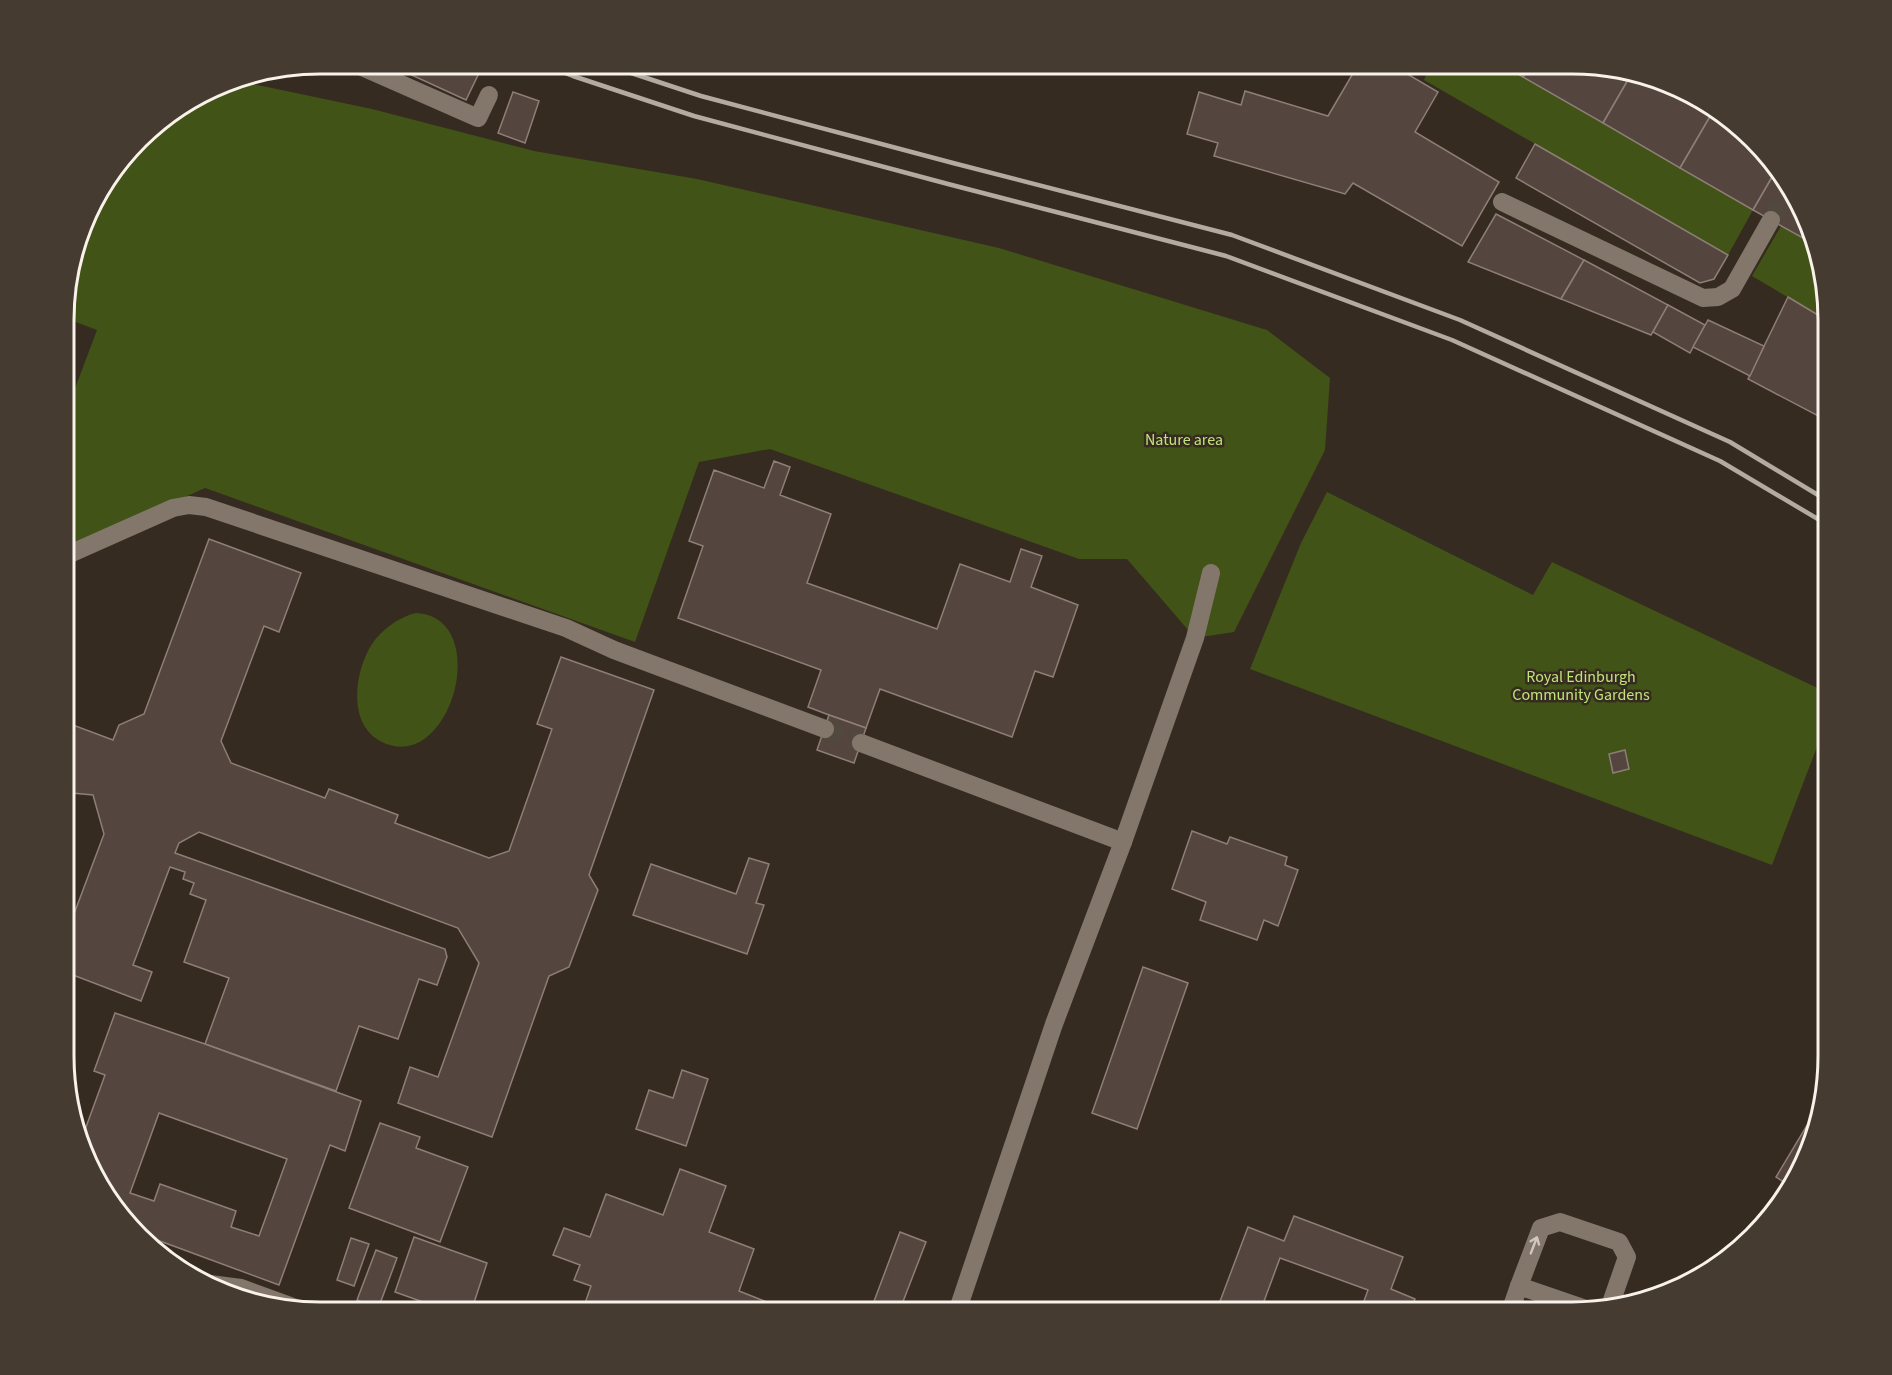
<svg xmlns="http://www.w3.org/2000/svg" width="1892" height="1375" font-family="'Source Sans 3',sans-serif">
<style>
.green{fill:#415316}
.building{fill:#54453f;stroke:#8f7e78;stroke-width:1.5;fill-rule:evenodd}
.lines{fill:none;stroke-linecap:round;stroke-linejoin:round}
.minor-tunnel{stroke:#52493e;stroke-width:18;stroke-dasharray:18 9;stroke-linecap:butt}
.minor{stroke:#83776b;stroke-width:18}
.rail{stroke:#b3aba2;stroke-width:4.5}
.oneway{stroke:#d0c7be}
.labels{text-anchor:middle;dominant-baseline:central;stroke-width:5;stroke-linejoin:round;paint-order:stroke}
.park-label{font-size:16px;fill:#c1e378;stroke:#352b20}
.rim{fill:none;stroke:#f9f2eb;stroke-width:3}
</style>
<rect width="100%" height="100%" fill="#352b20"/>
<!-- green -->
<g class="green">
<polygon points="1431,63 1499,63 1753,210 1728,255 1424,80"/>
<polygon points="234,80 372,109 534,151 697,179 999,248 1267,330 1330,378 1325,450 1234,632 1195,638 1127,559 1079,559 770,449 699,462 635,642 205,488 65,551 65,415 97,330 65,318 65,286 90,206 150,127 221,82"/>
<polygon points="1781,226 1813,244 1828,303 1828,321 1752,276"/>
<polygon points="1327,492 1533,595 1552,562 1828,693 1828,718 1772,865 1250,669 1301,543"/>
<path d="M416,613C494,617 451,776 382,742C347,725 354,672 372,644C382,629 399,617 416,613Z"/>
</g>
<!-- building -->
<g class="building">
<polygon points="394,63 458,63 479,73 466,100 392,66"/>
<polygon points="1359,63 1400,63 1397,68 1438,92 1415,132 1499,182 1462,246 1353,183 1345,194 1214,156 1218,143 1187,134 1199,92 1241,105 1245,91 1328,116"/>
<polygon points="1499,63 1531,64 1523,77"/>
<polygon points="1531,64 1589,64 1632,73 1603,123 1523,77"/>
<polygon points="1632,73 1671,82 1715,108 1680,168 1603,123"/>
<polygon points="513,92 539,101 525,143 498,133"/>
<polygon points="1715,108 1729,116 1775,172 1753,210 1680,168"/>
<polygon points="1535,144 1728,255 1714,279 1700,283 1516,178"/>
<polygon points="1775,172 1802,206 1811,239 1810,242 1753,210"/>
<polygon points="1496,214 1584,260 1561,299 1468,262"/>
<polygon points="1584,260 1668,305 1651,335 1561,299"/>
<polygon points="1788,297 1828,321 1828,421 1748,379"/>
<polygon points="1668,305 1705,325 1690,353 1653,332"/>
<polygon points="1708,320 1764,346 1750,376 1693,347"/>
<polygon points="65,356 73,359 65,379"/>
<polygon points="774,461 790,467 780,495 831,514 807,583 937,629 960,564 1010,582 1021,549 1042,556 1031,587 1078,605 1053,677 1035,671 1012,737 880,689 866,728 829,715 808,707 821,670 678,618 703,546 689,541 714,470 764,488"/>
<polygon points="209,539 301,573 279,632 264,626 221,741 231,763 325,798 329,789 398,815 395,823 489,858 509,851 552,729 537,724 561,657 654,690 589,875 598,890 569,967 549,976 492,1137 398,1103 410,1067 438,1077 479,963 458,928 199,832 179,843 175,853 445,949 447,957 437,985 419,979 398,1039 359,1026 336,1091 205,1044 229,978 184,962 206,900 190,894 194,883 183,879 185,872 170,867 133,965 152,972 141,1001 65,972 65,938 104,834 93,795 72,793 66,782 71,765 65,763 65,722 113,740 119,725 144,714"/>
<polygon points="829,715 866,728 854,763 817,750"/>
<polygon points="1625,750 1629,769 1613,773 1609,754"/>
<polygon points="1192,831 1227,844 1230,837 1287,857 1285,865 1298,870 1278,926 1264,920 1257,940 1200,920 1206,902 1172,889"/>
<polygon points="749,858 769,864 756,903 764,905 747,954 633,915 651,864 736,894"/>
<polygon points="1143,967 1188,983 1137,1129 1092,1113"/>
<path d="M115,1013L205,1044L361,1101L345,1151L330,1145L279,1285L141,1234L97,1184L82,1138L105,1075L94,1071ZM159,1113L287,1159L259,1236L231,1227L236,1211L160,1184L154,1201L130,1193Z"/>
<polygon points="682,1070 708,1079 686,1146 636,1129 649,1090 673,1098"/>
<polygon points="1824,1097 1815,1139 1790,1186 1776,1177"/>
<polygon points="380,1123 420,1137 416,1148 468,1167 440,1242 349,1208"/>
<polygon points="680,1169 726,1186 709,1232 754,1249 739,1291 777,1306 775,1312 582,1312 591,1286 574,1280 580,1265 553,1255 564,1228 590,1237 606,1194 663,1215"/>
<polygon points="1294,1216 1403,1257 1391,1289 1415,1299 1410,1312 1360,1312 1368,1290 1280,1258 1260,1312 1216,1312 1248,1227 1284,1241"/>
<polygon points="900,1232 926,1242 899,1312 870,1312"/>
<polygon points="414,1237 487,1263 471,1312 451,1312 395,1292"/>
<polygon points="351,1238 369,1244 354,1286 337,1280"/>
<polygon points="376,1250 397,1258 378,1309 357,1300"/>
<polygon points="490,1302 516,1312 487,1312"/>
<polygon points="394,1303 418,1312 391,1312"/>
</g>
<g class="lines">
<!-- minor-tunnel -->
<g class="minor-tunnel">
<polyline points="1771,220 1789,189"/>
<polyline points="825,729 861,743"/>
</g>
<!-- minor -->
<g class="minor">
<polyline points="353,63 478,118 489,95"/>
<polyline points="1502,202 1703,298 1718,297 1732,289 1771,220"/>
<polyline points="65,556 173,508 189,505 206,507 566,628 614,650 825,729"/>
<polyline points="861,743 1123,842 1054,1024 957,1312"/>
<polyline points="1123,842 1195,638 1211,573"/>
<polyline points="210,1284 241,1288 304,1311"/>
<polyline points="1586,1309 1519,1286 1541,1228 1560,1222 1619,1242 1627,1257 1611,1303"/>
<polyline points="1510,1312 1519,1286"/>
</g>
<!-- rail -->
<g class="rail">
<polyline points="538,63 573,76 694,116 948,184 1226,256 1452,340 1720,461 1828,525"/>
<polyline points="601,63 701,96 953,163 1232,235 1460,320 1730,442 1828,501"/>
</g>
</g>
<!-- one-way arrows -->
<defs><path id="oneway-shaft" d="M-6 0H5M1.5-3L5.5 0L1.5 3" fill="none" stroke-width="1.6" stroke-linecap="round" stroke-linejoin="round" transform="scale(1.5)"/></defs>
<use class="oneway" href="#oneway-shaft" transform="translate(1534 1245) rotate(-69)"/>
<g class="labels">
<!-- park labels -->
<g class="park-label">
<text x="1184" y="440">Nature area</text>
<text x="1581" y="677">Royal Edinburgh<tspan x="1581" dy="18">Community Gardens</tspan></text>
</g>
</g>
<!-- crop -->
<path d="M0 0H1892V1375H0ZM320 74H1572A246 246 0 0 1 1818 320V1056A246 246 0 0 1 1572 1302H320A246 246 0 0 1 74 1056V320A246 246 0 0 1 320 74Z" fill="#453b30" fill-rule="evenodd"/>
<path class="rim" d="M320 74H1572A246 246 0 0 1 1818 320V1056A246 246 0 0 1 1572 1302H320A246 246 0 0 1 74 1056V320A246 246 0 0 1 320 74Z"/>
</svg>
